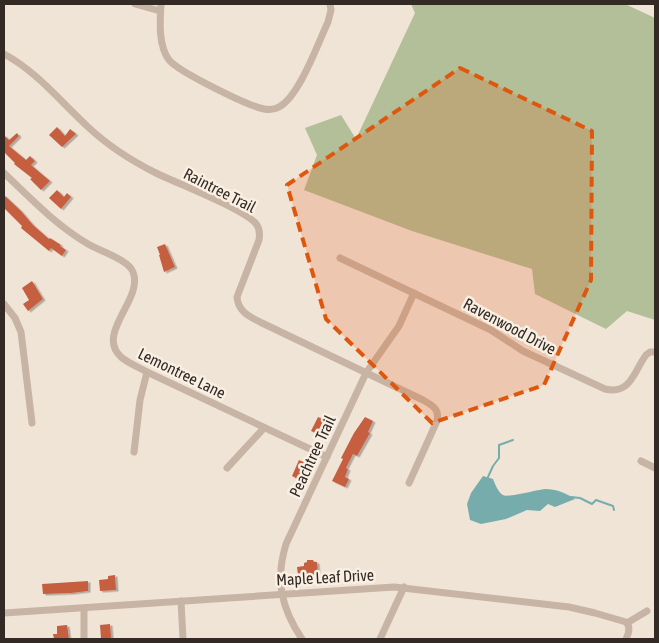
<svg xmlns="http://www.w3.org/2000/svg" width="659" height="643" font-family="'Asap Condensed',sans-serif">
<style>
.green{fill:#b2bf98}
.water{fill:#77acad}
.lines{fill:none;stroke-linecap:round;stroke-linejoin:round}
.stream{stroke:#77acad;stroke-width:2}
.building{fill:#c55f41;filter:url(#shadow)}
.minor{stroke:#c8b4a4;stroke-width:7}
.marked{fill:#df570d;fill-opacity:0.2;stroke:#df570d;stroke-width:4;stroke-dasharray:10 6;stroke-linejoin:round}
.labels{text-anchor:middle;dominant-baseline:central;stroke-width:5;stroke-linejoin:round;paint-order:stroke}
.street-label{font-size:16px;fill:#332a25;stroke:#f9efe3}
</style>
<defs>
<filter id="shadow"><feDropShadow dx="2.5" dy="1.5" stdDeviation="0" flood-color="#0004"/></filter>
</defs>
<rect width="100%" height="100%" fill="#f0e4d7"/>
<!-- green -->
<polygon class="green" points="411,4 625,4 655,18 655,320 627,311 606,329 535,294 532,269 412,231 304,190 317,155 305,128 341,115 356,139 415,13"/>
<!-- water -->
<path class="water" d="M483,476L493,479C495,484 498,492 503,495C508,498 536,490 545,489C556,489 566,493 575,499L555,507L548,504L540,511L527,510L506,519L481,524L470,520L467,504L471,493Z"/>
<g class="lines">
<!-- stream -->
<g class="stream">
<polyline points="488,477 493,466 499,458 499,445 513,440"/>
<polyline points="571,497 580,498 592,504 596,500 613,506 614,510"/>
</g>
</g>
<!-- building -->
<g class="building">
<polygon points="57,127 65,136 70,129 76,134 62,147 49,135"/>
<polygon points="17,133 19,136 9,146 26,160 30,156 35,161 31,165 50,181 41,190 30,179 32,178 14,164 15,163 4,152 4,135 9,140"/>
<polygon points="57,190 64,197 67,193 71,197 61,209 49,198"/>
<polygon points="4,195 21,211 33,225 49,239 50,238 61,245 60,246 66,250 62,256 51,248 49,251 21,228 22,226 4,208"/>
<polygon points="165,244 175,267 164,272 159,255 160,255 157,247"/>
<polygon points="32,281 43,299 28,311 23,304 29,300 22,288"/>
<polygon points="318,417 327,421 320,435 311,431"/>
<polygon points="365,417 373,421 368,432 370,433 357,456 353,454 346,468 348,469 345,477 349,479 345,487 332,481 343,459 341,458 354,433"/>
<polygon points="299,460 308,464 300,480 292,476"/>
<polygon points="307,560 313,560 314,562 317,562 318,575 298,575 297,567 304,566 304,563 307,562"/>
<polygon points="115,575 116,590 100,591 99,580 108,579 108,576"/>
<polygon points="88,581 88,591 71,593 43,594 42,584"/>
<polygon points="110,624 111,637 110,639 101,639 100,625"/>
<polygon points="67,625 69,639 54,639 53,634 57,634 57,626"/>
</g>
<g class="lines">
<!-- minor -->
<g class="minor">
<polyline points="135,4 160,11"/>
<path d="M161,4C160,21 158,45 169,60C179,72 248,106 264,109C269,110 274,110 279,107C299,97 318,43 328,22L331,10L330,4"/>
<path d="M4,54C36,71 60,101 87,126C108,146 130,160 156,173C176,183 247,210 257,225C260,230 260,234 259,240L237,297C238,312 250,317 262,323L423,400C432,405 440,409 437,421L409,483"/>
<path d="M4,173C31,199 56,225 88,244C100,251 129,260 133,272C144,299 95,333 121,357C128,363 138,367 147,372L327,457"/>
<path d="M340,258L491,330L523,351L605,389C631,395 634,371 646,355L650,352H655"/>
<polyline points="4,304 15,318 21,332 32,423"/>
<polyline points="134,452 140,400 147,372"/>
<polyline points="641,461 655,468"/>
<polyline points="227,468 264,428"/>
<polyline points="181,601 183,639"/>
<path d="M4,613L394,587L569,607L595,613L626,622C631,627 629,633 626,639"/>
<polyline points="627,623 647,611"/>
<polyline points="84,639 84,608"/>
<path d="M302,639C281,608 275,580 286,544L366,373L399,326L414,293"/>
<polyline points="380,639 404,587"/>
</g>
</g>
<!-- marked area -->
<path class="marked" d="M460,68L592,131L591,280L544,385L432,423L326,319L287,185Z"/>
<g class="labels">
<!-- street labels -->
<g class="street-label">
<text transform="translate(220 190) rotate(27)">Raintree Trail</text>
<text transform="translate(510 326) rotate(28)">Ravenwood Drive</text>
<text transform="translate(182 373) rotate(26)">Lemontree Lane</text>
<text transform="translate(312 456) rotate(-65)">Peachtree Trail</text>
<text transform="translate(325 577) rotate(-3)">Maple Leaf Drive</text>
</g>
</g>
<!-- border -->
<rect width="659" height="643" fill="none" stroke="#332a25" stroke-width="10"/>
</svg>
